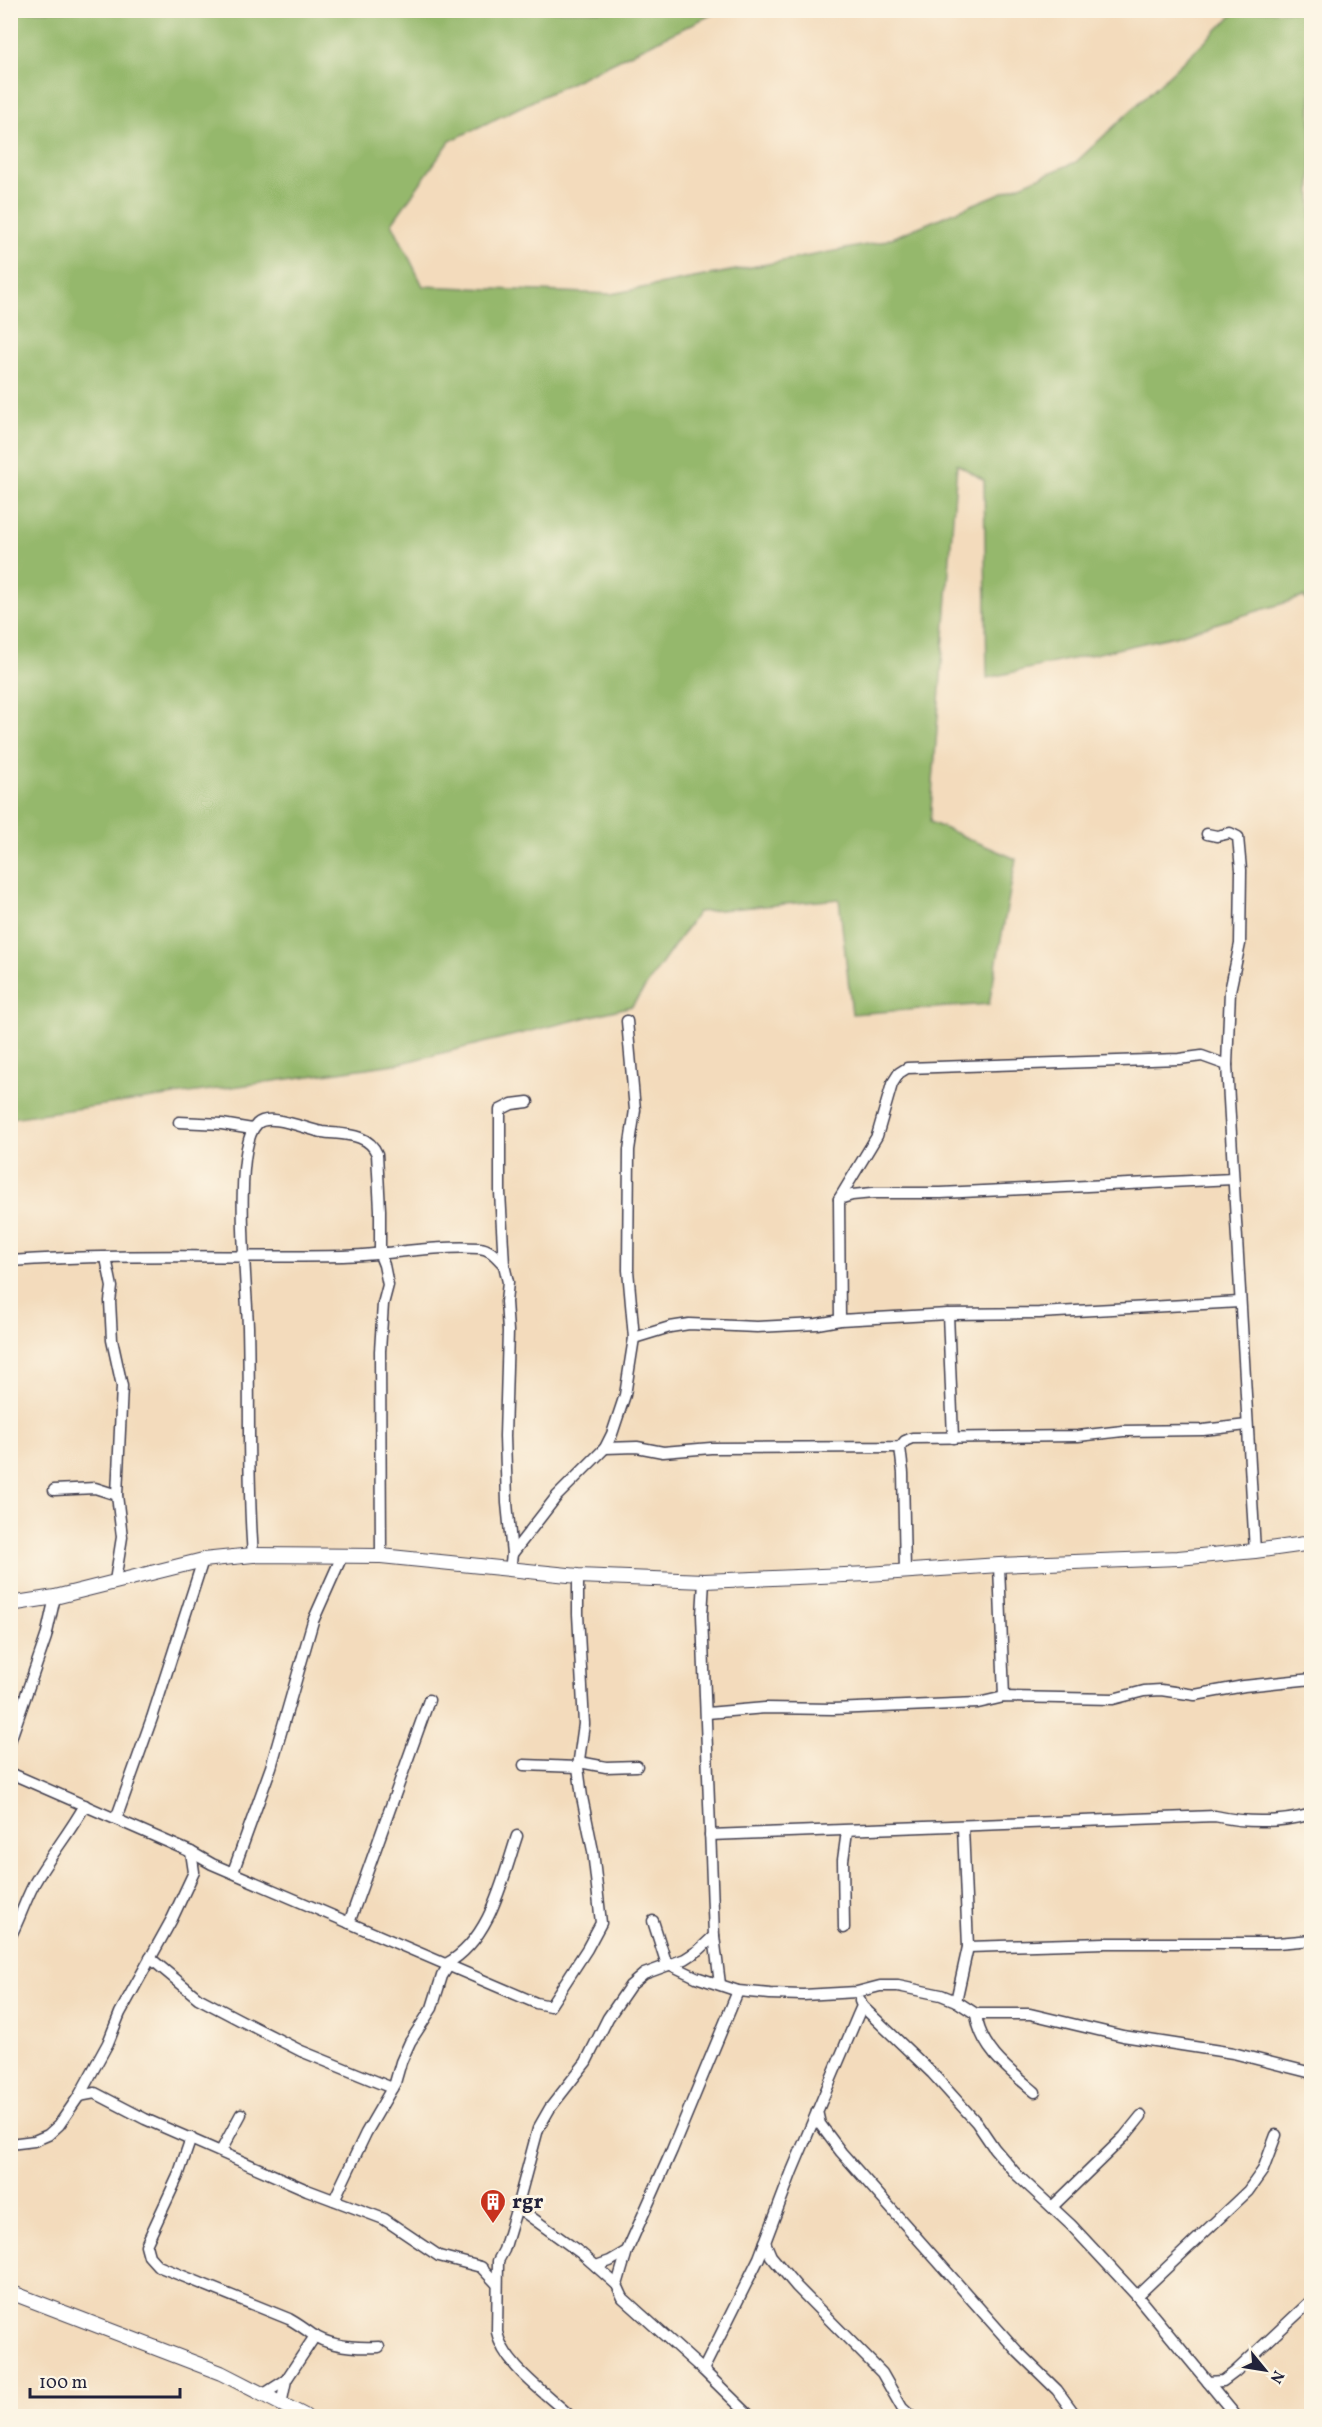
<svg xmlns="http://www.w3.org/2000/svg" width="1322" height="2427" font-family="Vollkorn,serif">
<style>
.forest{fill:#95b86c;stroke:#5c6d54;stroke-width:1.5}
.lines{fill:none;stroke-linecap:round;stroke-linejoin:round}
.minor-casing{stroke:#413e4e;stroke-width:13}
.tertiary-casing{stroke:#413e4e;stroke-width:16}
.minor{stroke:#fff;stroke-width:10}
.tertiary{stroke:#fff;stroke-width:14}
.labels{text-anchor:middle;dominant-baseline:central;stroke-width:6;stroke-linejoin:round;paint-order:stroke}
.poi-label{font-size:21px;font-weight:bold;fill:#22223b;stroke:#fcf5e5;text-anchor:start}
</style>
<rect width="100%" height="100%" fill="#fcf5e5"/>
<filter id="ink" filterUnits="userSpaceOnUse"><feTurbulence type="fractalNoise" baseFrequency=".0167" numOctaves="2"/><feDisplacementMap in="SourceGraphic" scale="12" xChannelSelector="R" yChannelSelector="G"/><feConvolveMatrix kernelMatrix="1 2 1 2 8 2 1 2 1" color-interpolation-filters="sRGB"/></filter>
<filter id="wash" filterUnits="userSpaceOnUse"><feTurbulence type="fractalNoise" baseFrequency=".008" numOctaves="4" result="noise"/><feDisplacementMap in="SourceGraphic" scale="24" xChannelSelector="R" yChannelSelector="G"/><feGaussianBlur stdDeviation="1.35" result="paint"/><feColorMatrix in="noise" values="0 0 0 0 0 0 0 0 0 0 0 0 0 0 0 0 0 1.4 0 .05"/><feComposite in="paint" operator="in"/></filter>
<g filter="url(#wash)">
<rect width="100%" height="100%" fill="#f3dbbc"/>
<!-- forest -->
<polygon class="forest" points="10,11 719,11 450,141 392,223 423,286 611,294 882,242 1076,162 1237,11 1311,11 1311,607 1304,597 1175,636 987,678 984,480 957,464 930,822 1016,859 989,1004 852,1014 839,899 698,912 632,1006 402,1063 11,1118"/>
</g>
<g filter="url(#ink)">
<g class="lines">
<defs>
<g id="minor">
<polyline points="1207,834 1217,836 1230,833 1238,837 1241,870 1240,944 1230,991 1227,1065"/>
<polyline points="179,1122 222,1124 252,1129"/>
<polyline points="839,1199 852,1195 873,1193 941,1193 1233,1179"/>
<polyline points="106,1258 112,1287 110,1301 112,1340 122,1386 117,1495 122,1537 115,1581"/>
<path d="M10,1261C121,1253 232,1258 343,1256C388,1255 434,1245 479,1248C491,1249 496,1257 504,1265"/>
<polyline points="948,1314 953,1438"/>
<polyline points="840,1320 839,1199 877,1136 892,1084 899,1073 907,1068 1179,1059 1202,1056 1227,1065 1255,1551"/>
<polyline points="634,1338 670,1327 689,1324 757,1327 817,1324 840,1320 948,1314 1039,1313 1240,1302"/>
<polyline points="900,1447 903,1473 905,1571"/>
<polyline points="605,1448 637,1447 663,1452 711,1448 900,1447 905,1441 912,1438 1078,1436 1123,1431 1203,1430 1247,1425"/>
<polyline points="54,1490 95,1488 117,1495"/>
<polyline points="512,1554 557,1496 605,1448 612,1434 625,1395 634,1338 628,1270 629,1150 635,1110 627,1021"/>
<path d="M253,1555C247,1479 250,1403 248,1327C247,1289 232,1148 257,1124C269,1112 305,1129 322,1132C342,1135 368,1132 377,1154L380,1210V1255L384,1265L388,1285L383,1304L380,1351L381,1556"/>
<polyline points="999,1565 1004,1697"/>
<polyline points="510,1570 512,1554 507,1503 505,1436 508,1331 506,1302 508,1282 504,1265 500,1192 500,1110 512,1104 528,1102"/>
<polyline points="704,1581 702,1615 714,1936 720,1984"/>
<polyline points="707,1713 765,1708 833,1709 978,1703 1004,1697 1113,1699 1144,1691 1161,1690 1195,1695 1244,1686 1312,1679"/>
<polyline points="10,1741 46,1637 55,1597"/>
<polyline points="579,1762 606,1767 637,1766"/>
<polyline points="524,1765 578,1767"/>
<polyline points="10,1773 191,1852 212,1864 536,2003 550,2006 587,1949 601,1923 593,1851 582,1797 578,1767 584,1724 578,1614 578,1576"/>
<polyline points="116,1819 152,1718 203,1560"/>
<path d="M710,1835L1215,1816C1247,1823 1280,1823 1312,1814"/>
<polyline points="233,1872 271,1767 313,1621 342,1556"/>
<polyline points="653,1921 667,1965"/>
<polyline points="349,1923 429,1700"/>
<polyline points="844,1928 843,1860 847,1831"/>
<path d="M10,1937C21,1917 26,1896 38,1877C53,1852 70,1832 85,1805"/>
<polyline points="968,1947 1105,1943 1277,1943 1312,1940"/>
<polyline points="150,1958 198,1998 240,2020 301,2051 392,2088"/>
<path d="M446,1964C490,1940 502,1881 517,1836"/>
<polyline points="671,1965 696,1977 738,1991 770,1994 803,1995 857,1992 880,1986 898,1986 941,1995 956,2001 976,2014 1030,2014 1123,2036 1233,2053 1312,2073"/>
<polyline points="956,2001 968,1947 963,1827"/>
<polyline points="862,2006 932,2073 977,2123 994,2148 1016,2174 1071,2225 1137,2296 1236,2416"/>
<path d="M976,2014C980,2049 1010,2071 1035,2092"/>
<polyline points="79,2096 95,2093 145,2119 307,2190 384,2219 439,2256 481,2267 497,2284"/>
<polyline points="817,2111 820,2124 841,2152 1018,2352 1057,2390 1076,2416"/>
<path d="M191,2138L178,2176L146,2245L149,2256L158,2266L289,2319C298,2324 305,2329 313,2335C331,2347 359,2348 379,2347"/>
<polyline points="10,2144 34,2141 48,2135 59,2125 79,2096 108,2043 120,2013 172,1919 194,1872 191,1852"/>
<polyline points="221,2151 241,2114"/>
<polyline points="334,2200 366,2133 395,2083 401,2062 410,2042 432,2008 442,1976 449,1965"/>
<polyline points="517,2207 582,2254 617,2285 623,2298 703,2370 750,2416"/>
<polyline points="1052,2207 1124,2137 1141,2116"/>
<polyline points="765,2242 771,2256 797,2287 882,2373 902,2408 911,2416"/>
<polyline points="596,2266 610,2261 627,2251"/>
<polyline points="617,2285 627,2251 672,2150 738,1991"/>
<polyline points="1137,2296 1248,2191 1263,2170 1276,2135"/>
<polyline points="703,2370 759,2258 792,2171 858,2015 862,2006 860,2001"/>
<polyline points="1208,2382 1223,2381 1235,2372 1312,2300"/>
<polyline points="264,2394 286,2380"/>
<polyline points="281,2405 286,2380 315,2336"/>
<path d="M570,2416C546,2393 503,2365 497,2332L498,2261L504,2250L517,2207L538,2129L550,2108L586,2062L608,2018L630,1986L644,1974L685,1959L699,1950L714,1936"/>
</g>
<g id="tertiary">
<polyline points="10,1604 55,1597 203,1560 253,1555 381,1556 578,1576 704,1581 868,1574 999,1565 1178,1558 1255,1551 1312,1543"/>
<polyline points="10,2292 221,2373 305,2416"/>
</g>
</defs>
<!-- minor casing -->
<use href="#minor" class="minor-casing"/>
<!-- tertiary casing -->
<use href="#tertiary" class="tertiary-casing"/>
<!-- minor -->
<use href="#minor" class="minor"/>
<!-- tertiary -->
<use href="#tertiary" class="tertiary"/>
</g>
</g>
<!-- icons -->
<defs>
<symbol id="building-pin" viewBox="-11 -11 22 30"><path d="M0 17L-7.5 6A9.5 9.5 0 1 1 7.5 6Z" fill="#c8321e" stroke="#fcf5e5"/><path d="M-4-6H4V6H1V3H-1V6H-4ZM-2.5-4.3h1.7v1.8h-1.7ZM.8-4.3h1.7v1.8H.8ZM-2.5-1h1.7V.8h-1.7ZM.8-1h1.7V.8H.8Z" fill="#fff"/></symbol>
</defs>
<g fill-rule="evenodd">
<use href="#building-pin" x="478" y="2187" width="30" height="40"/>
</g>
<g class="labels">
<!-- poi labels -->
<g class="poi-label">
<text x="512" y="2202">rgr</text>
</g>
</g>
<!-- margin -->
<rect width="1322" height="2427" fill="none" stroke="#fcf5e5" stroke-width="36"/>
<!-- north arrow -->
<g transform="translate(1265 2370) rotate(120)" stroke="#fcf5e5" stroke-width="4.5" paint-order="stroke">
<path d="M0-4.5L10 22L0 15L-10 22Z" fill="#22223b"/>
<text y="-9" font-size="16" font-weight="bold" text-anchor="middle" fill="#22223b">N</text>
</g>
<!-- scale -->
<path d="M30 2388v9h150v-9" fill="none" stroke="#22223b" stroke-width="3"/>
<text x="39" y="2388" font-size="18" fill="#22223b" stroke="#fcf5e5" stroke-width="4.5" paint-order="stroke">100 m</text>
</svg>
